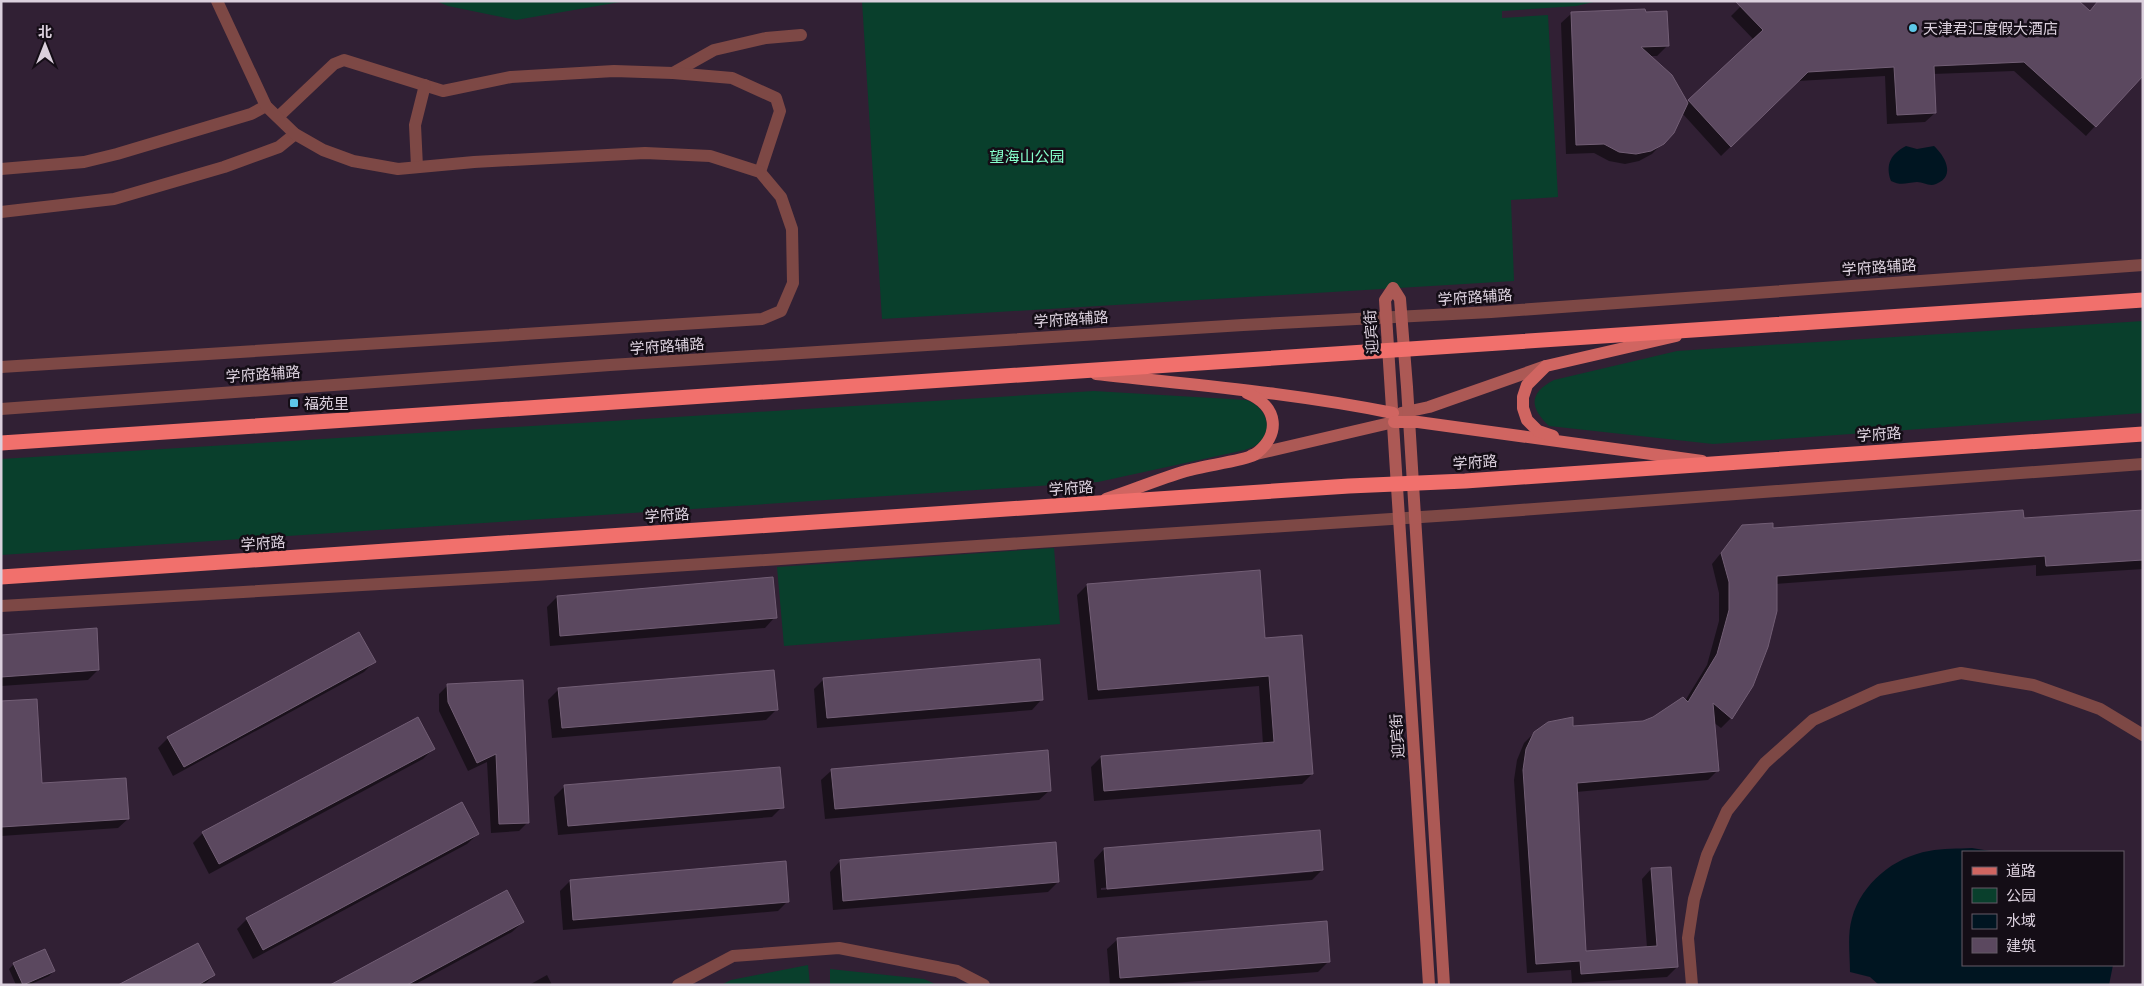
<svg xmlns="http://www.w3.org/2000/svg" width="2144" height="986" font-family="Arial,'Noto Sans SC',sans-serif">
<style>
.green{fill:#093f2c}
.water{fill:#001521}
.shadow{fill:#0007;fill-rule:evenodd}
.building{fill:#5b485f;stroke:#725e75}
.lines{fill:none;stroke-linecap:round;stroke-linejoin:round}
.street{stroke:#7d4845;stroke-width:12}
.secondary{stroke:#ac5955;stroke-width:12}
.primary{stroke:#d06561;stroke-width:12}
.highway{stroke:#f1706c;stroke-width:15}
.poi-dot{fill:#5dc7e8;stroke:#140d16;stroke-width:2}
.labels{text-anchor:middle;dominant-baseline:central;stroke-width:5;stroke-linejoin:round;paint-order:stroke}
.poi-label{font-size:15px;fill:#dbd0dd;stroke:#140d16;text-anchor:start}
.park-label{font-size:15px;fill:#87ffcc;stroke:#140d16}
.street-label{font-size:15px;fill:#dbd0dd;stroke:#140d16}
</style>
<rect width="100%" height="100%" fill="#312034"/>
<!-- green -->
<g class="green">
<polygon points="436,1 626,1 516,20 448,6"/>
<polygon points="862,1 1598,1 1576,6 1502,11 1502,18 1548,15 1558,197 1511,200 1514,281 882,319"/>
<path d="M2143,321V413L1713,444L1549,426C1529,407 1529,393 1554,380L1677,351Z"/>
<path d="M1094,391L1246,400C1265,406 1275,428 1259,443C1255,447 1249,448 1245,450L1098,482L1,555V459Z"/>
<polygon points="1054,548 1060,624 784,646 777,567"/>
<polygon points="808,965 810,985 721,985 731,980"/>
<polygon points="830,969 924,979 937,985 830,985"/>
</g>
<!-- water -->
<g class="water">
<path d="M1906,146L1917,149L1934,146C1944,155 1957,176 1936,184C1929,187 1924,182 1917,182C1906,183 1901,186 1891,181C1885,164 1891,154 1906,146Z"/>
<path d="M1972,848L1996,852H1963V965H2113L2109,985H1879L1870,977L1850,972C1850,955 1847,935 1852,918C1862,883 1894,857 1929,851C1943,848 1958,849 1972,848Z"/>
</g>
<!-- shadow -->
<g class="shadow">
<polygon points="1746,1 2143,73 2086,136 2014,71 1933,74 1935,113 1925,122 1887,124 1885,76 1798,81 1721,156 1682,113 1673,132 1652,154 1639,161 1625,164 1609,161 1594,153 1566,154 1561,23 1572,13 1644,13 1667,46 1657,56 1649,56 1687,103 1754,40 1731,16"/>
<polygon points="2143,511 2143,569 2036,576 2036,565 1776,584 1752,685 1731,718 1721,728 1713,722 1718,770 1708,780 1576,792 1585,952 1647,948 1642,879 1651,869 1677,967 1667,977 1572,983 1571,970 1527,973 1514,780 1517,760 1524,743 1534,733 1572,727 1643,722 1685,701 1707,665 1719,621 1719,593 1712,564 1743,526 1772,529 2022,519"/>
<polygon points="1087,585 1264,639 1312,774 1302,784 1094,801 1091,767 1101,757 1263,744 1259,686 1088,700 1077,595"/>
<polygon points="557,597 775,617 765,628 550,646 547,607"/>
<polygon points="1,636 98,670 88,680 1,686"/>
<polygon points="374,662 364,672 173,776 158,748 168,738"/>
<polygon points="824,679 1042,699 1032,710 817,728 814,689"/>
<polygon points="521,681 528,822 519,831 491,833 487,762 468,771 439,711 439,694 448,685"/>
<polygon points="559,689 777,709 766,720 552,738 548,700"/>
<polygon points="1,702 41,785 128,819 118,828 1,836"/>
<polygon points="434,748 423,759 209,874 193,843 203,833"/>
<polygon points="832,770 1050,790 1039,800 825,819 821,780"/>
<polygon points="564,787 782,807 772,817 558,835 554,797"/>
<polygon points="478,834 467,844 253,959 237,929 247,919"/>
<path d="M1104,849L1322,870L1312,880L1097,898L1094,860ZM1313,870V872L1101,890V888Z"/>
<polygon points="840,861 1058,882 1048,892 833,910 830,872"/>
<polygon points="570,881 788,901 778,911 563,930 560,891"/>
<polygon points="523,922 512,932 414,985 333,985"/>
<polygon points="1118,939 1329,961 1318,972 1147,985 1110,985 1107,949"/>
<polygon points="14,964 54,971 49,976 29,985 16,985 9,969"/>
<polygon points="214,975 204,985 121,985"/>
<polygon points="547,975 552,985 529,985"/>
</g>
<!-- building -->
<g class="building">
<polygon points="1735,1 2079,1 2090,11 2098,1 2143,1 2143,76 2096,127 2024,62 1934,66 1936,113 1897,115 1894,67 1808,72 1731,147 1688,100 1763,30"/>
<polygon points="1645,9 1646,12 1667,11 1669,46 1641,47 1672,75 1688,103 1674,133 1664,144 1651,151 1636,154 1619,152 1604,144 1576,145 1571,12"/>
<polygon points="2023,510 2024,518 2143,510 2143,560 2046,566 2045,556 1777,576 1777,611 1768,647 1753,686 1732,719 1713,703 1719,771 1577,783 1586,951 1657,946 1651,868 1671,867 1678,967 1581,974 1580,961 1536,964 1523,770 1526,749 1534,732 1548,722 1573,717 1573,726 1643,721 1653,717 1683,697 1688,702 1717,654 1729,610 1729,582 1721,553 1742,525 1773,523 1773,528"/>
<polygon points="1260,570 1265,638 1302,635 1313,774 1104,791 1101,756 1274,742 1269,676 1098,690 1087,584"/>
<polygon points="773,577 777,618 560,636 557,596"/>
<polygon points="97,628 99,670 1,677 1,635"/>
<polygon points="359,632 376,662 184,767 167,737"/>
<polygon points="1040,659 1043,700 827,718 823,678"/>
<polygon points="774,670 778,710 562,728 558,688"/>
<polygon points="523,680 529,823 499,824 496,754 477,763 448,702 447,684"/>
<polygon points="37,699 42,783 126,778 129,819 1,827 1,701"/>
<polygon points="418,717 435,749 219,864 202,832"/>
<polygon points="1048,750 1051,791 835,809 831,769"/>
<polygon points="780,767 784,808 568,826 564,785"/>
<polygon points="462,802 479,834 263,950 246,918"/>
<polygon points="1320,830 1323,870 1107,889 1104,848"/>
<polygon points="1056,842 1059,882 843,901 840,860"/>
<polygon points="786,861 789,902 573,920 570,880"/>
<polygon points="507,890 524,922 407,985 330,985"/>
<polygon points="1327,921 1330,962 1120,978 1117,938"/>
<polygon points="198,943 215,975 198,985 118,985"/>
<polygon points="45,949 55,971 23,985 13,963"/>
</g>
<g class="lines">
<!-- street -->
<g class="street">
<polyline points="673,73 714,50 766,38 801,35"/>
<polyline points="278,117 334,64 344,60 443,91 511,77 614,71 673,73 732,78 776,98 780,111 760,172"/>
<polyline points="417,167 415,125 425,85"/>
<polyline points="1,169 84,162 117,154 251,114 266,106"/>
<polyline points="1,212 114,199 224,167 279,147 295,134"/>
<polyline points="1,367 762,319 781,311 793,283 792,229 781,197 760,172 710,156 645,153 474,162 398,169 353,161 323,150 295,134 266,106 217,1"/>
<polyline points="1,409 610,365 1243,325 1491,312 2143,265"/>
<polyline points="1,606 535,575 1467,514 2143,464"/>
<polyline points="678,985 733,956 839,948 957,971 984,985"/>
<polyline points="1692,985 1688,938 1694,899 1707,855 1727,811 1765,763 1813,720 1879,690 1961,673 2033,685 2100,709 2143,735"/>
</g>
<!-- secondary -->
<g class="secondary">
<polyline points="1401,413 1429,407 1546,366"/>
<polyline points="1252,455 1394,422"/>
<polyline points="1429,985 1385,300 1393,288 1400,299 1407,387 1444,985"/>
</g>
<!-- primary -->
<g class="primary">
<path d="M1096,374C1195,385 1295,393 1393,413"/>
<polyline points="1394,422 1418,422 1702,461"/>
<polyline points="1553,436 1538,431 1527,420 1523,408 1523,397 1527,385 1546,366 1676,336"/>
<path d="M1106,499C1133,490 1159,479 1186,471C1201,466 1243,461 1254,455C1282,435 1278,406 1247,393"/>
</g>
<!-- highway -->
<g class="highway">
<polyline points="1,443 2143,300"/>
<polyline points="1,577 1349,486 1465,481 2143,434"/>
</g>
</g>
<!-- markers -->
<g class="poi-dot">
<circle cx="1913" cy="28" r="5"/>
<rect x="289" y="398" width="10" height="10" rx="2.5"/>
</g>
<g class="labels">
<!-- poi labels -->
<g class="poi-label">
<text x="1923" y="28">天津君汇度假大酒店</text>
<text x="304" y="403">福苑里</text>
</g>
<!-- park labels -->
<g class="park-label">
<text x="1027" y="156">望海山公园</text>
</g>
<!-- street labels -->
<g class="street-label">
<text transform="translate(1879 267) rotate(-4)">学府路辅路</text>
<text transform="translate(1475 297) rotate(-4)">学府路辅路</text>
<text transform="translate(1071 319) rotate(-4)">学府路辅路</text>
<text transform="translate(1371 332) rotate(-94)">迎宾街</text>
<text transform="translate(667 346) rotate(-4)">学府路辅路</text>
<text transform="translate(263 374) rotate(-4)">学府路辅路</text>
<text transform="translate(1879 434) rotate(-4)">学府路</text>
<text transform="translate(1475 462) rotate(-4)">学府路</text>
<text transform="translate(1071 488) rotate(-4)">学府路</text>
<text transform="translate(667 515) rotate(-4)">学府路</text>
<text transform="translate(263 543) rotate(-4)">学府路</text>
<text transform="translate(1397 736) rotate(-94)">迎宾街</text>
</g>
</g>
<!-- border -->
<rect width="2144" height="986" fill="none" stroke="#dbd0dd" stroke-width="5"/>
<!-- legend -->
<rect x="1962" y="851" width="162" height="115" fill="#140d16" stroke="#645b66"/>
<rect x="1972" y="867" width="25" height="8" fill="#d06561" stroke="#645b66"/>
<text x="2006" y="876" font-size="15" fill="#dbd0dd">道路</text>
<rect x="1972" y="888" width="25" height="15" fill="#093f2c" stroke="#645b66"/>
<text x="2006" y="901" font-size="15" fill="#dbd0dd">公园</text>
<rect x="1972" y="914" width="25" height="15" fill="#001521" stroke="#645b66"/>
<text x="2006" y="926" font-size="15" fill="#dbd0dd">水域</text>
<rect x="1972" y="938" width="25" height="15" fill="#5b485f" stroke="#645b66"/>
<text x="2006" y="951" font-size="15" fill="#dbd0dd">建筑</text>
<!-- north arrow -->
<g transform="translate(45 45)" stroke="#140d16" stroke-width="4" paint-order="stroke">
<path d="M0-4L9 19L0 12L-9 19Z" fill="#dbd0dd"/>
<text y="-8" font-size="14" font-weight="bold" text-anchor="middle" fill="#dbd0dd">北</text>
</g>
</svg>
